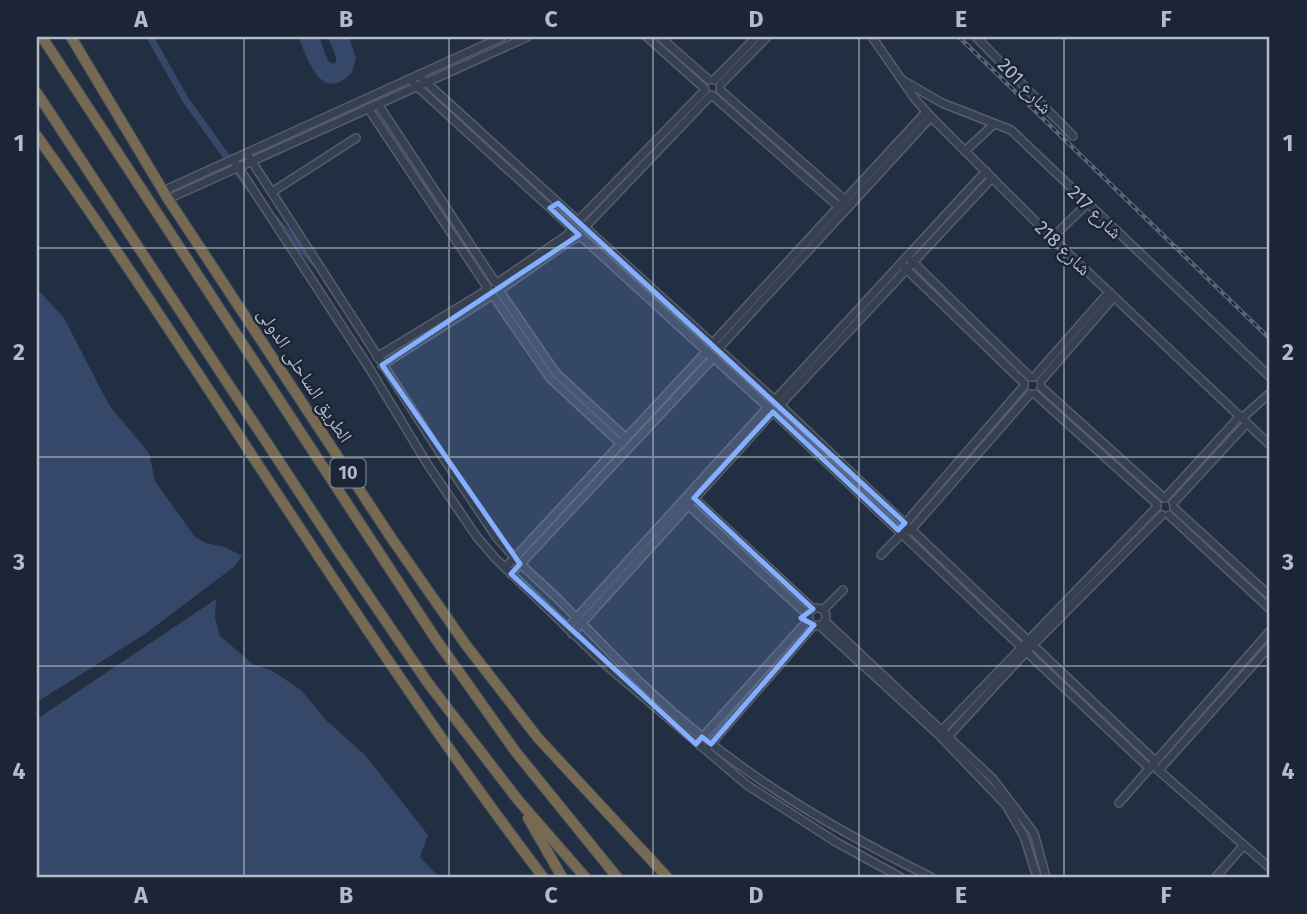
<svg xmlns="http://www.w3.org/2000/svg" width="1307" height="914" font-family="'Fira Sans','Noto Naskh Arabic',sans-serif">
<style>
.water{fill:#354869}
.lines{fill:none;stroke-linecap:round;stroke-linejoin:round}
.canal{stroke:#354869;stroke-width:7}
.minor-casing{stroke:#555e6e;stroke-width:10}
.highway-casing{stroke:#3f4858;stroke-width:12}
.minor{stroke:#374050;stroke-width:7}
.highway{stroke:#776a53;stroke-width:10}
.rail-casing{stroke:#586478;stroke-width:4.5}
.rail{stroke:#1c2535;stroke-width:2;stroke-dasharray:5;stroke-linecap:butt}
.marked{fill:#84afff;fill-opacity:0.2;stroke:#84afff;stroke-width:5;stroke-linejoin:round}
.grid{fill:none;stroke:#b3bbcb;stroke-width:2;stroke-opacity:0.55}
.labels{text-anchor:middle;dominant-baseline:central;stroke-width:5;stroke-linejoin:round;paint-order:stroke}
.shield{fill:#1c2535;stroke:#868e9e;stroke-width:2}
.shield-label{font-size:18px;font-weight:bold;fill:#b3bbcb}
.street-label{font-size:19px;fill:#b3bbcb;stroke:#1c2535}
.neatline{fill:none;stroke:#b3bbcb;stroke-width:2.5}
.grid-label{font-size:23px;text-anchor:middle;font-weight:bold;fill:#b3bbcb}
</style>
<rect width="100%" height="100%" fill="#222e41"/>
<!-- water -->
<g class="water">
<path d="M298,37H319L328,61L333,64L336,62V57L328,37H349L356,58L352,72C322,106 308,59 298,37Z"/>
<polygon points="37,278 38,290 64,318 109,405 149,453 155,481 195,537 206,543 225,547 242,556 235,566 145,634 37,702"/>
<polygon points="216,599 215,619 220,636 254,665 271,670 301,690 327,721 365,755 428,835 420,857 439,877 37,877 37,719"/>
</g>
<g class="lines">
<!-- canal -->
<g class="canal">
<polyline points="150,37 185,99 249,188"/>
<polyline points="275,219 316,265"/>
</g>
<defs>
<g id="minor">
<polyline points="647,37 704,88"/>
<polyline points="660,37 709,80"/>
<polyline points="872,37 915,99 931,117 1052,238 1270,445"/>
<polyline points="976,37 1073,136"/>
<polyline points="418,75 780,405 1154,760"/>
<polyline points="409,79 773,412 1148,767"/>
<polyline points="714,80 756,37"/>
<polyline points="904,81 942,103 1011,130 1270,377"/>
<polyline points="720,85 767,37"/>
<polyline points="720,90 845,200"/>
<polyline points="713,96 839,207"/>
<polyline points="378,104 495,282"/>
<polyline points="368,108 487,287"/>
<polyline points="965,151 994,124"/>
<path d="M247,154L446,462L497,538L515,558C529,573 546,587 561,602C607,649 652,698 704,738C773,794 851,838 931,877"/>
<polyline points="233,159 368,366 428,465 477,537 495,558 607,666 747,785 836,842 900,877"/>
<polyline points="163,191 502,37"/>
<polyline points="272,192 356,138"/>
<polyline points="168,199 527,37"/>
<polyline points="578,221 705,90"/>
<polyline points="585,227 711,95"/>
<polyline points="1052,238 1087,204"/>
<polyline points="911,260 1030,377"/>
<polyline points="904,267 1024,383"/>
<polyline points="497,283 566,236 573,229"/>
<polyline points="501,289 570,241 581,236"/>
<polyline points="501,293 556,373 626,438"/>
<polyline points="494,297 550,378 621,444"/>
<polyline points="712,344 926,112"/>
<polyline points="718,349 931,117"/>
<polyline points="377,357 487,290"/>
<polyline points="382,365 491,296"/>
<polyline points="1034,377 1109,292"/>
<polyline points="1041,381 1114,297"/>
<polyline points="1041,387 1164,498"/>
<polyline points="1035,394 1157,504"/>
<polyline points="774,401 986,171"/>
<polyline points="780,405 992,178"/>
<polyline points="1242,418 1270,393"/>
<polyline points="694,498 813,609"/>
<polyline points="1165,498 1240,416"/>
<polyline points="1173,503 1247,423"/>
<polyline points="688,505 809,616"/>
<polyline points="1174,508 1270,596"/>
<polyline points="1169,515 1270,609"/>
<polyline points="903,526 1024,386"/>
<polyline points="910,531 1030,394"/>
<polyline points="881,555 905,530"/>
<polyline points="505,568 707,351"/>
<polyline points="511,574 714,357"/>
<circle cx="817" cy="617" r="9"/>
<polyline points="823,610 843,590"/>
<polyline points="825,621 993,779 1034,833 1046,877"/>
<polyline points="819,625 938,734 1006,805 1024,836 1037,877"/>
<polyline points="567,628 768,407"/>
<polyline points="572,634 773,412"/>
<polyline points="941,731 1157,507"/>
<polyline points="946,739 1026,652 1162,515"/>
<polyline points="699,741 809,619"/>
<polyline points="710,745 814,625"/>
<polyline points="1157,769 1270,868"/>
<polyline points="1159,770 1270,646"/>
<polyline points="1119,803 1270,631"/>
<polyline points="1216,877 1244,845"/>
</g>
<g id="highway">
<polyline points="42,37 435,638 515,751 617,877"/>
<polyline points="71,37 168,199 392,539 466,645 538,738 667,877"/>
<polyline points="37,93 338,551 428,683 518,800 585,877"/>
<path d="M37,136C210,380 362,639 543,877"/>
<polyline points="528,818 562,877"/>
</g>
</defs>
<!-- minor casing -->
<use href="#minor" class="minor-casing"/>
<!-- highway casing -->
<use href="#highway" class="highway-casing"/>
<!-- minor -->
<use href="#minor" class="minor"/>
<!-- highway -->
<use href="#highway" class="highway"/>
<defs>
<polyline id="rail" points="959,37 1270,339"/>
</defs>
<!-- rail casing -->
<use href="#rail" class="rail-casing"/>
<!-- rail -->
<use href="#rail" class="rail"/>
</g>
<!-- marked area -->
<path class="marked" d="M558,203L905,523L898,530L773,412L694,498L813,609L801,618L814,625L711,744L702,737L696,744L511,574L520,564L382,365L579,235L550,208Z"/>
<!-- grid -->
<path class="grid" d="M244,37V877M449,37V877M653,37V877M859,37V877M1064,37V877M37,248H1270M37,457H1270M37,666H1270"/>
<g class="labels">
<!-- shield labels -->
<rect class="shield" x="330.5" y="458.5" width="35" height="29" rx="5"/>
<g class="shield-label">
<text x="348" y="473">10</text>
</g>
<!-- street labels -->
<g class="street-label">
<text transform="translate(1025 86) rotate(46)">شارع 201</text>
<text transform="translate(1095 212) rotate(44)">شارع 217</text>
<text transform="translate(1063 248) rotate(44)">شارع 218</text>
<text transform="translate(305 375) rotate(57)">الطريق الساحلى الدولى</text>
</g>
</g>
<!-- border -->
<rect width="1307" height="914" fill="none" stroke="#1c2535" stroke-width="77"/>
<rect x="38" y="38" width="1230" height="838" class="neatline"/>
<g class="grid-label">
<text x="141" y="27">A</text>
<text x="346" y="27">B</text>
<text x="551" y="27">C</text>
<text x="756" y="27">D</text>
<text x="961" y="27">E</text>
<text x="1166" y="27">F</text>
<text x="19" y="151">1</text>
<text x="1288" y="151">1</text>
<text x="19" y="360">2</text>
<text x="1288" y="360">2</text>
<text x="19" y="570">3</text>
<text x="1288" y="570">3</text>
<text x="19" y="779">4</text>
<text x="1288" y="779">4</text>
<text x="141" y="903">A</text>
<text x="346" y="903">B</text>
<text x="551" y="903">C</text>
<text x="756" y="903">D</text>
<text x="961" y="903">E</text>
<text x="1166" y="903">F</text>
</g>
</svg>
